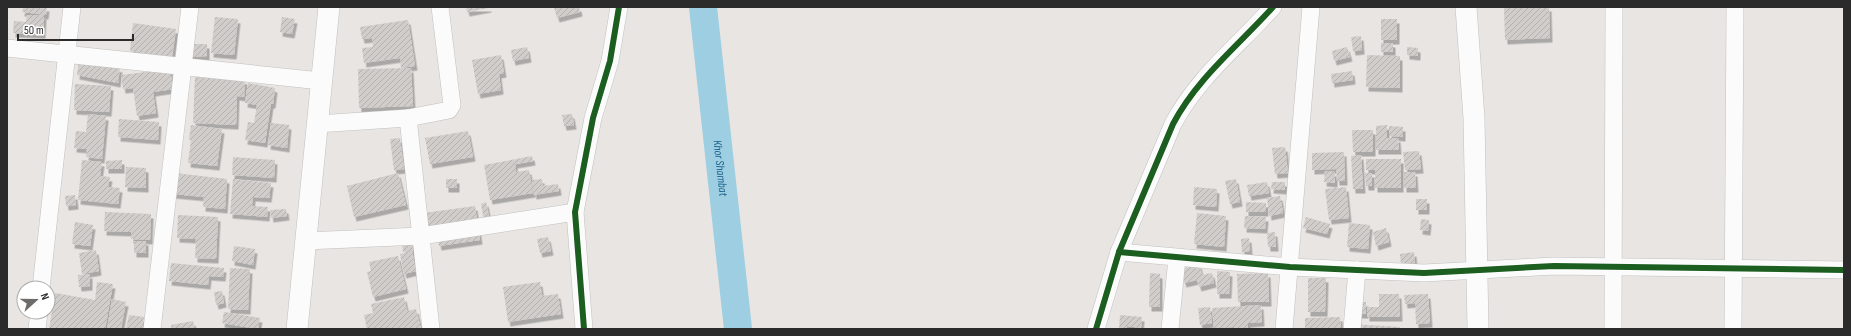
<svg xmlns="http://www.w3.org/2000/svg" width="1851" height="336" font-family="'Sofia Sans Condensed',sans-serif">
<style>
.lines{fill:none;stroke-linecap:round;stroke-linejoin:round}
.river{stroke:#9ecee1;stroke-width:28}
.building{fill:url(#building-hatch);filter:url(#shadow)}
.minor-casing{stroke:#c1c0c0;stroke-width:18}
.tertiary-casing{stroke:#c1c0c0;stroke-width:22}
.minor{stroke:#fcfbfb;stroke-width:17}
.tertiary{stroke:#fcfbfb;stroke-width:21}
.cycleway-casing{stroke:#fff;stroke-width:8}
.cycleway{stroke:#1b5e20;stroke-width:6}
.labels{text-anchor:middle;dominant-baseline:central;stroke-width:4;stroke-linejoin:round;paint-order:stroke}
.water-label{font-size:12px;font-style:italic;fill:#1d638d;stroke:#fff}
</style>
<defs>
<pattern id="building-hatch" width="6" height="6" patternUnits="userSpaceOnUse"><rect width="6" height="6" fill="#d0cdcb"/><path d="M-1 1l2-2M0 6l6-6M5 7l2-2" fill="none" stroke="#b3b0ae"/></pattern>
<filter id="shadow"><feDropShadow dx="2.5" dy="4.5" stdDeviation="0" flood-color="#0004"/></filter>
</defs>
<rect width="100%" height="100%" fill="#e8e5e2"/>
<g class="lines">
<!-- river -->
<path class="river" id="s1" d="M703,7L738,329"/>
</g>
<!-- building -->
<g class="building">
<polygon points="23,7 47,7 46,15 22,12"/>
<polygon points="466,7 489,7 489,8 467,12"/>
<polygon points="554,7 579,7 580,12 557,18"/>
<polygon points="1504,7 1549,7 1550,38 1505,40"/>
<polygon points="27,15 44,15 43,34 13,33 14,21 26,22"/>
<polygon points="215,17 238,19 234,55 211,53"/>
<polygon points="282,17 295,19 292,34 280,32"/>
<rect x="1381" y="19" width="16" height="21"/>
<polygon points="408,20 415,66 401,68 400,58 364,63 362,48 373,47 372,38 362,39 360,27"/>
<polygon points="133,23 176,29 172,58 130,51"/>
<polygon points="1361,36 1362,50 1353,51 1351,37"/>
<rect x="1381" y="43" width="12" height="9"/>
<polygon points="190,44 207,44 207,56 190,57"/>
<polygon points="527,47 529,58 513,61 511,50"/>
<polygon points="1347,47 1350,57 1334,61 1332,51"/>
<polygon points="1407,47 1418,48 1418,56 1407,55"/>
<polygon points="501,55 504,73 499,74 501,90 478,94 472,60"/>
<polygon points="1367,55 1400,56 1400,88 1366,87"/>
<polygon points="79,61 120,68 118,83 77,75"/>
<polygon points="411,68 413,106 359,108 358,69"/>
<polygon points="170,69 173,89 153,92 156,113 137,116 133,88 123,89 121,75"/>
<polygon points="1352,71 1353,80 1332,83 1331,74"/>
<polygon points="195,77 245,80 244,97 237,96 236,125 193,123"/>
<polygon points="248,83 275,88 273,104 271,104 265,143 245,140 248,122 254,123 257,105 245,103"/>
<polygon points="75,84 111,86 109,112 74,110"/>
<polygon points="88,114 106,116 102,159 86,157 87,149 74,148 76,131 86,132"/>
<polygon points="572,114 574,125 564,126 562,115"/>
<polygon points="119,119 159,122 158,140 118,137"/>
<polygon points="271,123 289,125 287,148 268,145"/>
<polygon points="191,125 222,129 217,166 188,163 191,140 189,140"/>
<polygon points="1387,125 1387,138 1398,138 1399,150 1376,150 1376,126"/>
<polygon points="1389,126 1403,127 1403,137 1389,136"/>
<polygon points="1352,130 1373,130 1373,152 1353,152"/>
<polygon points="468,131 473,157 430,164 425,138"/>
<polygon points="400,138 404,169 394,170 390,139"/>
<polygon points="1285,147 1288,173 1275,174 1272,148"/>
<polygon points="1419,151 1421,169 1405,170 1403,152"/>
<polygon points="1344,152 1345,181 1337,181 1336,169 1312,170 1312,153"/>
<polygon points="1361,155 1363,189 1353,189 1351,156"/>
<polygon points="532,156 533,161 515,164 516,172 529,170 533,193 490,200 484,165"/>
<polygon points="233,157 275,160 274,178 232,175"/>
<polygon points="1366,159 1401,159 1401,188 1375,188 1375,170 1366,170"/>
<polygon points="82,160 102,162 100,176 110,177 108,187 120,188 118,204 78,200"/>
<polygon points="122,160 122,169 106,169 106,161"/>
<polygon points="126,167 146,168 146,188 125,187"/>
<polygon points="1325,171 1335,172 1335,183 1324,182"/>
<polygon points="1404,172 1415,172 1416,188 1404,188"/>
<polygon points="175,173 227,179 225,209 203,207 204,197 173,194"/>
<polygon points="398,173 406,205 354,217 347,186"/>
<polygon points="1365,173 1372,173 1372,186 1366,186"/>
<polygon points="233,179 271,183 269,198 253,197 252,206 268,207 267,217 230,214"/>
<rect x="446" y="179" width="11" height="9"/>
<polygon points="542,179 543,186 558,184 559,191 534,195 532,180"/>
<polygon points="1236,179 1240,202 1230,204 1225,181"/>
<polygon points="1267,182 1269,193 1249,196 1247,185"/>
<polygon points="1272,182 1285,182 1285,190 1271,189"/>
<polygon points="1194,187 1217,189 1216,207 1193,205"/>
<polygon points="1346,187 1349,218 1329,220 1325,189"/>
<polygon points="75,195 76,205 66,206 65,196"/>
<polygon points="1280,196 1283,213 1269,216 1267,198"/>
<rect x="1416" y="199" width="11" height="11"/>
<polygon points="486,202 490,221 484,222 481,204"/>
<polygon points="1246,202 1266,203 1266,212 1246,212"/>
<polygon points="475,206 480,240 439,246 436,227 426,229 424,213"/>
<polygon points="286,209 287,216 271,218 270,210"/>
<polygon points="105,212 151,214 150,240 131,239 131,232 104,231"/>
<polygon points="1197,213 1226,216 1224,247 1194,244"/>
<polygon points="178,215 218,217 216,259 195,258 196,239 177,238"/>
<polygon points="1245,216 1266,217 1265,229 1244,228"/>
<polygon points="1306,217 1330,224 1327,234 1303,228"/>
<polygon points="1421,219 1429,220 1428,231 1420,230"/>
<polygon points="75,222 93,225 90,246 72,244"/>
<polygon points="1349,223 1370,225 1368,249 1347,247"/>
<polygon points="1386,228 1389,242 1376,246 1373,232"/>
<polygon points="1275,232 1276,247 1268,247 1267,233"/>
<polygon points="548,237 551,251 540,253 537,239"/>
<polygon points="1249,238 1250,251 1242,252 1241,239"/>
<rect x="134" y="241" width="12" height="12"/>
<polygon points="412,242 413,251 403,252 402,243"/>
<polygon points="234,246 255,249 253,265 232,261"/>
<polygon points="96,250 99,271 82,274 79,253"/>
<polygon points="412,251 416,271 404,274 400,254"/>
<polygon points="1414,252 1415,263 1401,265 1400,254"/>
<polygon points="398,256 406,289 373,297 367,272 371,271 369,262"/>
<polygon points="171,263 224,268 223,277 209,276 208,285 169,281"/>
<polygon points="1199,264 1202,275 1212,273 1214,283 1199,287 1197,280 1184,283 1180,269"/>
<polygon points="230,268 250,269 248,310 228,309"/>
<polygon points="1217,271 1230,272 1229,294 1217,294"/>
<polygon points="1150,273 1160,274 1160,307 1149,307"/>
<polygon points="1268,273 1269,302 1238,302 1237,274"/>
<polygon points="90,274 90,286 79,287 78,275"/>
<polygon points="1308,278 1326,278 1325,312 1308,312"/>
<polygon points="97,282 113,284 105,329 49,329 55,293 95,300"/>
<polygon points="540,282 542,296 558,294 561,314 508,322 503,287"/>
<polygon points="222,291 224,303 216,305 214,292"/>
<polygon points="1379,294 1399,294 1400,317 1367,317 1367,307 1379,307"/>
<polygon points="1428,294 1430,323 1416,324 1415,303 1405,304 1404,295"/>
<polygon points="404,297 407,311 416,309 421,329 367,329 364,315 373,313 371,304"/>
<polygon points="112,299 126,302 121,329 107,329"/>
<polygon points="1355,302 1366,302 1366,314 1356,314"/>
<polygon points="1261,305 1262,322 1248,323 1248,329 1234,329 1234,327 1214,328 1212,308"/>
<polygon points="1210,307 1212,323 1200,325 1198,308"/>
<polygon points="224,312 260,318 258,329 222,323"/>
<polygon points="129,315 144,317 142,329 126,329"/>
<polygon points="1120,315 1142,317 1141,328 1127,326 1127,329 1119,329"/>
<polygon points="1340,317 1341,329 1305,329 1305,318"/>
<polygon points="193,321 195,329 171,329 171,325"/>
<polygon points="1353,324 1400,327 1400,329 1352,329"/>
</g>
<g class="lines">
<defs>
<g id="minor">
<polyline points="7,48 321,81"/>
<polyline points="408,118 431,329"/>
<polyline points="317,124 408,118 449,110 452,105 440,7"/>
<polyline points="305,241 421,236 575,212"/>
<polyline points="1119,252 1290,267 1424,273 1554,266 1844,270"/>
<polyline points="41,288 72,7"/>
<polyline points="37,329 39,312"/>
<polyline points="152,329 190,7"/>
<polyline points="584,329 575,212 593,118 610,61 619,7"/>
<path d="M1096,329L1119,252L1173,124C1197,78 1239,45 1273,7"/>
<polyline points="1170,329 1177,258"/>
<polyline points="1284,329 1311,7"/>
<polyline points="1352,329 1357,270"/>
<polyline points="1613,329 1614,7"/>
<polyline points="1733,329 1735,7"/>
</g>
<g id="tertiary">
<polyline points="1466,7 1474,118 1478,329"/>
<polyline points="297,329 329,7"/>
</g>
</defs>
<!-- minor casing -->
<use href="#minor" class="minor-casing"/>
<!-- tertiary casing -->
<use href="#tertiary" class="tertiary-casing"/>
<!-- minor -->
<use href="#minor" class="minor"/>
<!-- tertiary -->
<use href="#tertiary" class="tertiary"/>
<defs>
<g id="cycleway">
<polyline points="1119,252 1290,267 1424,273 1554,266 1844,270"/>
<polyline points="584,329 575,212 593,118 610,61 619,7"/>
<path d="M1096,329L1119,252L1173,124C1197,78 1239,45 1273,7"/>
</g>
</defs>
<!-- cycleway casing -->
<use href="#cycleway" class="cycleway-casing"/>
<!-- cycleway -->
<use href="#cycleway" class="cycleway"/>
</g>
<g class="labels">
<!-- water labels -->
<g class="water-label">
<text stroke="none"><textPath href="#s1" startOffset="162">Khor Shambat</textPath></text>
</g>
</g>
<!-- border -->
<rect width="1851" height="336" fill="none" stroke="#2b2b2b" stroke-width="16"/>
<!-- north arrow -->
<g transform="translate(36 300) rotate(69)"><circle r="19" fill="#ffffff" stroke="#aaaaaa"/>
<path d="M0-3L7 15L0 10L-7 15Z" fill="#6d6c6b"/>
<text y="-6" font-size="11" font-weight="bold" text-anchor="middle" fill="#2b2b2b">N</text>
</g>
<!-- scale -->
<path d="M18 34v6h115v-6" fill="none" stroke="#2b2b2b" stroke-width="2"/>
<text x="24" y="34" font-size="12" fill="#2b2b2b" stroke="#ffffff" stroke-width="3" paint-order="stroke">50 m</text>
</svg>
